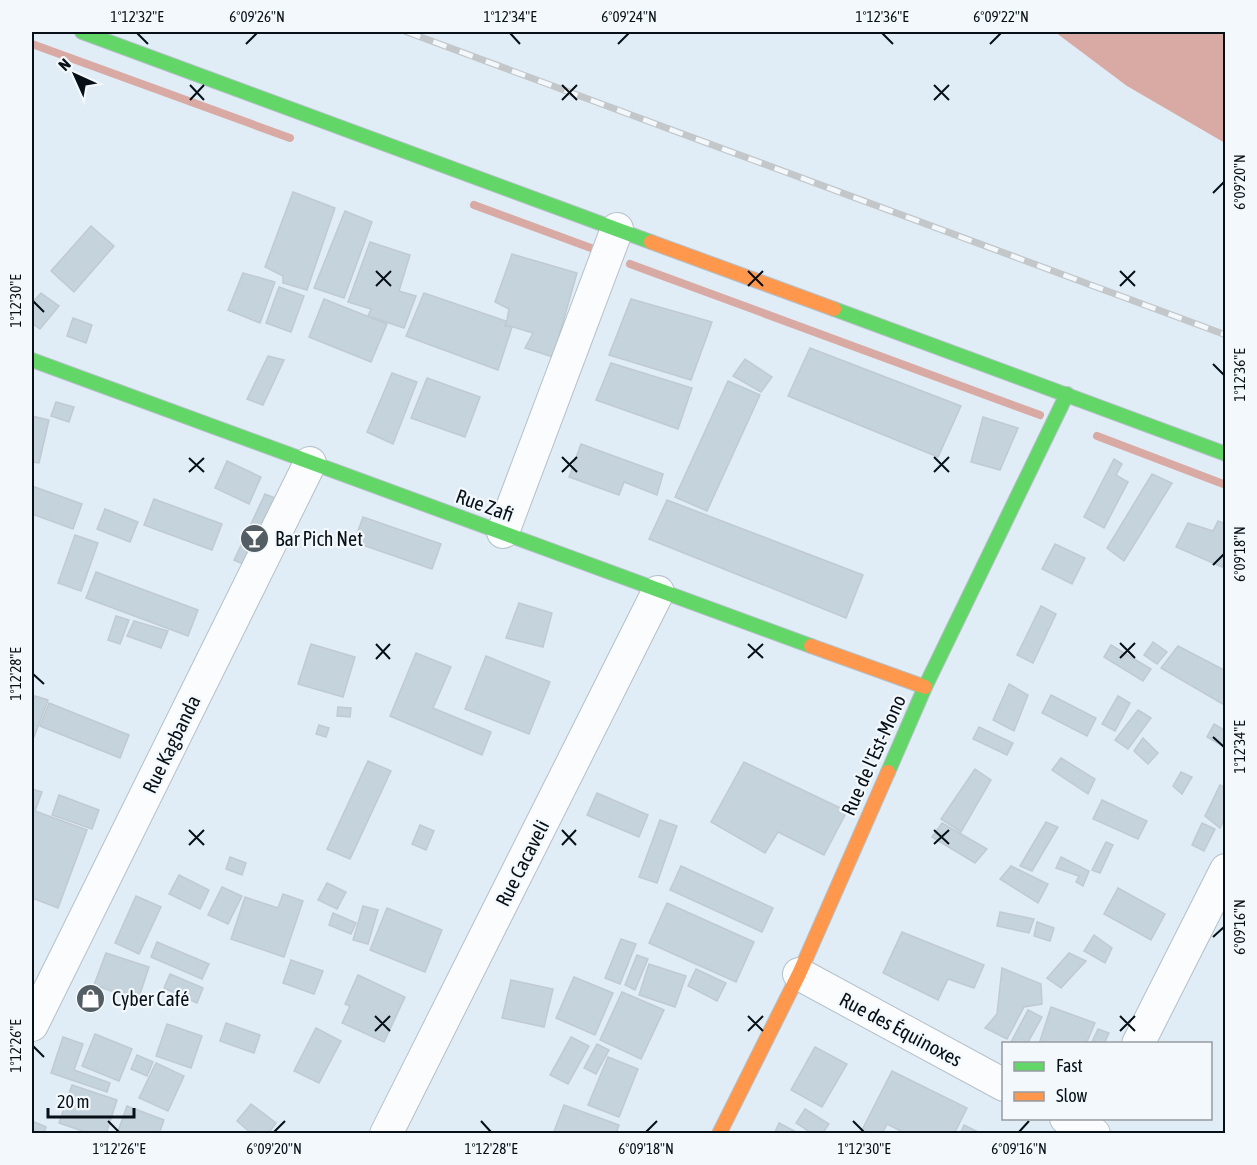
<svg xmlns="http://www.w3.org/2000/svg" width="1257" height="1165" font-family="'Asap Condensed',sans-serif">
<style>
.water{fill:#d8aaa3}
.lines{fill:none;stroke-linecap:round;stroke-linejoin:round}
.stream{stroke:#d8aaa3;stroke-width:8}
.building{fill:#c4d3dc;stroke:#c0cad2;stroke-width:1.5}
.street-casing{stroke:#b5c0c8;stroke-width:34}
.fast-casing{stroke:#b5c0c8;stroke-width:16}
.slow-casing{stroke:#b5c0c8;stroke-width:16}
.street{stroke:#fafcfe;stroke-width:32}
.fast{stroke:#63d668;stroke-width:14}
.slow{stroke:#ff974d;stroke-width:14}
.rail-casing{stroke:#c3c7ca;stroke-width:7}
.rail{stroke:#f3f8fc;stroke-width:4.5;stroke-dasharray:14;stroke-linecap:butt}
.ticks{fill:none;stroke:#071016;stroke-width:2}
.labels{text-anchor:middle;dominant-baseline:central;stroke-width:4.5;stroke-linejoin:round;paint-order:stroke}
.street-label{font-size:20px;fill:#071016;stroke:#f3f8fc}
.poi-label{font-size:20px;fill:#071016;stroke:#f3f8fc;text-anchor:start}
.neatline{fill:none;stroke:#071016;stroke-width:2}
.ticks-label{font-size:15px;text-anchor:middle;fill:#071016}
</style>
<rect width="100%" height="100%" fill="#e0edf6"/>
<!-- water -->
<polygon class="water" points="1055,32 1225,32 1225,143 1127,86"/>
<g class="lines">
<!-- stream -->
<g class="stream">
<polyline points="32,44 290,138"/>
<polyline points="474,205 591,248"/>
<polyline points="630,264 1040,415"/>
<polyline points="1097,436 1226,485"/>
</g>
</g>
<!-- building -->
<g class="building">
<polygon points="293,192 335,208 307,290 283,283 283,276 265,267"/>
<polygon points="345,211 372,222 344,298 314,288"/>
<polygon points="91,226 114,246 74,292 51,271"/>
<polygon points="370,242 410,255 399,291 416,296 404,328 368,316 371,309 348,302"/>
<polygon points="512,254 577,273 553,357 525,348 533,333 506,325 509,309 495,302"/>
<polygon points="243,273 275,282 260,323 228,310"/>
<polygon points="279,287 304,296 291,332 266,323"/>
<polygon points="41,293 59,306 40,329 32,323 32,303"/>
<polygon points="424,293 506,321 505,326 512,327 498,370 406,336"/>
<polygon points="324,299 387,324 371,362 309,337"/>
<polygon points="631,299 712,322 691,380 609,355"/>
<polygon points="73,318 92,325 86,343 67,336"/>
<polygon points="810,348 961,406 938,457 788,396"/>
<polygon points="268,356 284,360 263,405 247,399"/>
<polygon points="745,359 772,377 761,392 733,376"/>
<polygon points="611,363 692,388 678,429 596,400"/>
<polygon points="392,373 417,382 393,444 367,432"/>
<polygon points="427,378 480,397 465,437 411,418"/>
<polygon points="728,381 760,395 707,511 675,497"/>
<polygon points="56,402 74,407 69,422 51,416"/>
<polygon points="32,416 49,420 39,463 32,462"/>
<polygon points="983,417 1018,428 1000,470 971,462"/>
<polygon points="581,444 663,474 657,495 624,482 619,495 569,477"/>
<polygon points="1114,459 1122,464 1116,475 1128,482 1104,528 1084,517"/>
<polygon points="227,461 261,477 249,504 215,488"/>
<polygon points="1152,474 1172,483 1124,561 1107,548"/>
<polygon points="32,486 82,504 73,529 32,514"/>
<polygon points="265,494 280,500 250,567 234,560"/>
<polygon points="154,499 222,524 212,550 144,525"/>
<polygon points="667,500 863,575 846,618 649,539"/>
<polygon points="105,509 138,522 130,542 97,529"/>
<polygon points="363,517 441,544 432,569 354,542"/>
<polygon points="1218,521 1226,524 1226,559 1222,567 1176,547 1188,523 1213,531"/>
<polygon points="75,535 98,543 81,591 58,583"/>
<polygon points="1055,544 1085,558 1072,584 1042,569"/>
<polygon points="96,572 198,610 188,636 86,598"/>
<polygon points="519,603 552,613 543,647 506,638"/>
<polygon points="1041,606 1056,614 1033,663 1017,655"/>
<polygon points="116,616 129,620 120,644 108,640"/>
<polygon points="134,621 168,631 161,648 127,636"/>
<polygon points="1153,642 1167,652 1157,664 1144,655"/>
<polygon points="311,644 355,657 343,697 298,684"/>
<polygon points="1111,645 1151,669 1143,681 1104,657"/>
<polygon points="1178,646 1226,671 1226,706 1161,668"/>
<polygon points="416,653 451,667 433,708 491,732 482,755 390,716"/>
<polygon points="486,656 550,682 529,734 465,709"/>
<polygon points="1009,684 1028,695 1014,731 993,720"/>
<polygon points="1051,695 1096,718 1087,736 1042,713"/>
<polygon points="35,696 48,700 34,737 32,736 32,705"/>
<polygon points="1118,696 1130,703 1115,731 1102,724"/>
<polygon points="49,703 129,735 120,758 40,726"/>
<polygon points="338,707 351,708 350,717 337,716"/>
<polygon points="1138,710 1151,718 1128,749 1115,740"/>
<polygon points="1214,724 1226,731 1226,748 1207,737"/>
<polygon points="319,725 329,728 326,737 316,734"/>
<polygon points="979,727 1013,743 1007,755 973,739"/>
<polygon points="1143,738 1158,753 1148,764 1134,751"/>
<polygon points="1061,758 1095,779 1088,794 1052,770"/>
<polygon points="368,761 391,771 350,859 327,849"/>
<polygon points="744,762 847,811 824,855 778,832 765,853 711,822"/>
<polygon points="975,769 991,780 961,832 941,819"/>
<polygon points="1181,772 1192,777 1182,794 1173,786"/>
<polygon points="1220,785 1226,788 1226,815 1220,828 1205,816"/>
<polygon points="32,789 42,792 35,811 87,830 58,908 32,898"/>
<polygon points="597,793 648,815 639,837 587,815"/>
<polygon points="59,795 99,810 92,829 52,815"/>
<polygon points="1102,800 1147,821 1138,839 1093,819"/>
<polygon points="660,820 677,826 657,883 639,877"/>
<polygon points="1046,822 1058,827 1032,871 1020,866"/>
<polygon points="942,823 987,849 975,863 932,837"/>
<polygon points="1202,823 1215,829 1204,851 1192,845"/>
<polygon points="420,825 434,831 426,850 412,844"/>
<polygon points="1106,842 1113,845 1100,873 1092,870"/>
<polygon points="230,857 246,863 242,875 226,869"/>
<polygon points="1061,857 1089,871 1083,886 1076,882 1079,876 1056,868"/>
<polygon points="681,866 773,908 762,932 670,890"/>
<polygon points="1011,866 1048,884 1038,903 1000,879"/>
<polygon points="179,875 209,890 200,909 169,894"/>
<polygon points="327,883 346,892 337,909 318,900"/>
<polygon points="222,887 242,896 228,924 208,915"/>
<polygon points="1118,888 1165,914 1151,940 1104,914"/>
<polygon points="283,894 303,901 284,957 231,939 245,897 278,908"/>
<polygon points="136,896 161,907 139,954 115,943"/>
<polygon points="667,903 754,942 736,982 649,943"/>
<polygon points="363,906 378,910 368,944 353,940"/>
<polygon points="387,908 442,930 425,972 370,950"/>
<polygon points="1000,912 1034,919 1029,933 997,926"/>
<polygon points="333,913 356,923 351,934 329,925"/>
<polygon points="1037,922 1054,928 1050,941 1034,936"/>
<polygon points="902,932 984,965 974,988 948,979 938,1000 883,973"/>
<polygon points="1094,935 1112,948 1105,963 1084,951"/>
<polygon points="621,939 636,944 620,984 605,978"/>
<polygon points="157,942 209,964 202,979 151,957"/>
<polygon points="106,953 149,967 138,1000 94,985"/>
<polygon points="1069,953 1086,961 1061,988 1047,978"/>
<polygon points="637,955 648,959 635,990 625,985"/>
<polygon points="291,960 323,971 314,994 283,983"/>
<polygon points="649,964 686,976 675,1007 639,995"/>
<polygon points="1002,968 1041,984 1042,1004 1024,1007 1007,1039 985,1028 997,1014"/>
<polygon points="696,969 726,983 717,1001 688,986"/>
<polygon points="170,974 203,988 197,1003 164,988"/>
<polygon points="358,975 405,997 384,1042 342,1023 350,1006 345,1004"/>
<polygon points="574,977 613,993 595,1035 556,1018"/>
<polygon points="511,980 553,989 544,1027 502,1018"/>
<polygon points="622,992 664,1010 641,1059 600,1040"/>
<polygon points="1051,1007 1095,1023 1086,1044 1039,1044"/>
<polygon points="1028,1010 1042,1017 1027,1044 1010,1044"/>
<polygon points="226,1023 260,1035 254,1053 220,1041"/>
<polygon points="167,1024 202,1036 191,1068 156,1056"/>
<polygon points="316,1028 341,1041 319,1083 294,1071"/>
<polygon points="1098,1029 1109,1033 1104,1044 1091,1044"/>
<polygon points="95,1034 132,1049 119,1081 82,1066"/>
<polygon points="63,1037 83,1044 74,1070 110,1083 107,1092 51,1073"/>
<polygon points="571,1037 589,1046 568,1084 550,1075"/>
<polygon points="597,1044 609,1050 596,1074 584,1068"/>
<polygon points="815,1047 847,1064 822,1107 791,1090"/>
<polygon points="137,1055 153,1062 147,1076 131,1069"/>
<polygon points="608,1057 638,1069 619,1117 588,1105"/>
<polygon points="156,1063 184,1076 168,1111 139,1098"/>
<polygon points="892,1071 967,1108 954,1134 902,1134 903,1132 887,1124 882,1134 861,1132"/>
<polygon points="72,1085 117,1100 106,1134 91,1134 59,1123"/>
<polygon points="251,1104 276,1123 268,1134 252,1134 237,1121"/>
<polygon points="564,1105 619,1125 616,1134 553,1134"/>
<polygon points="127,1106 164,1120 159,1134 117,1134"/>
<polygon points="805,1109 829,1124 822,1134 813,1134 796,1123"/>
<polygon points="32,1121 46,1127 44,1134 32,1134"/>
<polygon points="779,1123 800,1134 774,1134"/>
<polygon points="964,1125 982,1134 960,1134"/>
</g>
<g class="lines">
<defs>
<g id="street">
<polyline points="503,532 617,229"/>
<polyline points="799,974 1004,1085"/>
<polyline points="32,1025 310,463"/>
<polyline points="1138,1044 1226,870"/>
<polyline points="1066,1118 1094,1134"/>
<polyline points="386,1134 658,592"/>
</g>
<g id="fast">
<polyline points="82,32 651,242"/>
<polyline points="834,309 1226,454"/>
<polyline points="32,360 811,646"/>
<polyline points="888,772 925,687 1067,394"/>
</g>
<g id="slow">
<polyline points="651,242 834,309"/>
<polyline points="811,646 925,687"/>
<polyline points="719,1134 799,974 888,772"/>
</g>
</defs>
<!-- street casing -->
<use href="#street" class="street-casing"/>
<!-- fast casing -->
<use href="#fast" class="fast-casing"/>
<!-- slow casing -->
<use href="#slow" class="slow-casing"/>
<!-- street -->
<use href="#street" class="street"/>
<!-- fast -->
<use href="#fast" class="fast"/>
<!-- slow -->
<use href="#slow" class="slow"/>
<defs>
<polyline id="rail" points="407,32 1226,335"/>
</defs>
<!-- rail casing -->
<use href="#rail" class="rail-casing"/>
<!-- rail -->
<use href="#rail" class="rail"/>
</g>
<!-- ticks -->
<path class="ticks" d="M137,33L148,44M510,33L520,44M882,33L893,44M246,44L257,33M618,44L629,33M990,44L1001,33M190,85L204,100M562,85L577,100M934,85L949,100M190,100L204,85M562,100L577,85M934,100L949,85M1213,193L1224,182M376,271L391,286M748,271L763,286M1120,271L1135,286M376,286L391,271M748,286L763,271M1120,286L1135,271M33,301L44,312M1213,364L1224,375M562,457L577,472M934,457L949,472M189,458L204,472M189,472L204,458M562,472L577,457M934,472L949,457M1213,565L1224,554M1120,643L1135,658M376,644L390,659M748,644L763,658M748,658L763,644M1120,658L1135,643M376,659L390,644M33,674L44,684M1213,737L1224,747M189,830L204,845M562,830L576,845M934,830L949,844M934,844L949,830M189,845L204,830M562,845L576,830M1213,937L1224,927M375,1016L390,1031M748,1016L763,1031M1120,1016L1135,1031M375,1031L390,1016M748,1031L763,1016M1120,1031L1135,1016M33,1046L44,1057M108,1121L119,1132M481,1121L491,1132M853,1121L864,1132M274,1132L285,1121M646,1132L657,1121M1019,1132L1029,1121"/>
<!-- icons -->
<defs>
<symbol id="bar-disc" viewBox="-11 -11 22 22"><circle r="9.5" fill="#535d64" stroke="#f3f8fc"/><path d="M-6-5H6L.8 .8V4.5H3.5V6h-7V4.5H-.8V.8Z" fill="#fff"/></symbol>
<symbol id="shop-disc" viewBox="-11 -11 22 22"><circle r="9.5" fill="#535d64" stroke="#f3f8fc"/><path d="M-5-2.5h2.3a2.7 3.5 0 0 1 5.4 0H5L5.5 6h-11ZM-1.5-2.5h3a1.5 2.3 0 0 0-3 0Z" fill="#fff"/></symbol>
</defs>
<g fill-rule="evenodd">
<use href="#bar-disc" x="238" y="522" width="33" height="33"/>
<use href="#shop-disc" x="74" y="982" width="33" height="33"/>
</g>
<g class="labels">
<!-- street labels -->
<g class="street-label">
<text transform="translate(485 505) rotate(20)">Rue Zafi</text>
<text transform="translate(171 744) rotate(-64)">Rue Kagbanda</text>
<text transform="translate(873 755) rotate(-66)">Rue de l'Est-Mono</text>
<text transform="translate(522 863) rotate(-63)">Rue Cacaveli</text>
<text transform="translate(901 1029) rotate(28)">Rue des Équinoxes</text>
</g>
<!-- poi labels -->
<g class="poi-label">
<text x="275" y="538">Bar Pich Net</text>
<text x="112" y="998">Cyber Café</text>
</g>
</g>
<!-- border -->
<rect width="1257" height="1165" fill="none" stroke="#f3f8fc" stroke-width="66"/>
<!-- legend -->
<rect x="1002" y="1042" width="210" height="78" fill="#f3f8fc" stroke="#959ba0" stroke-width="1.5"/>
<rect x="1014" y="1062" width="30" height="9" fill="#63d668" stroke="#959ba0" stroke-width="1.5"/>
<text x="1056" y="1072" font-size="18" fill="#071016">Fast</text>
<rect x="1014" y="1092" width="30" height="9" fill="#ff974d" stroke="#959ba0" stroke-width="1.5"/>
<text x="1056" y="1102" font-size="18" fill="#071016">Slow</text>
<!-- north arrow -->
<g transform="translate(75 75) rotate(315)" stroke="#f3f8fc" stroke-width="4.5" paint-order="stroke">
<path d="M0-4.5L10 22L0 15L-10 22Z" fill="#071016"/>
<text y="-9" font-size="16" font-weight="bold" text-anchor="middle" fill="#071016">N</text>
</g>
<!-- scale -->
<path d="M48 1108v9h86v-9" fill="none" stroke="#071016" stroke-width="3"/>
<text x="57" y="1108" font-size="18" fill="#071016" stroke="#f3f8fc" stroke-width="4.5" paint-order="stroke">20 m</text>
<rect x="33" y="33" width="1191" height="1099" class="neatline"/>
<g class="ticks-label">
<text x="137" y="22">1°12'32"E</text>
<text x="257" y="22">6°09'26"N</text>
<text x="510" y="22">1°12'34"E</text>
<text x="629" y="22">6°09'24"N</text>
<text x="882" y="22">1°12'36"E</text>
<text x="1001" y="22">6°09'22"N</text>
<text transform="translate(1240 182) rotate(-90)" y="5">6°09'20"N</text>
<text transform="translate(16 301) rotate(-90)" y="5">1°12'30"E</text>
<text transform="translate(1240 375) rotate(-90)" y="5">1°12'36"E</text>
<text transform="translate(1240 554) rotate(-90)" y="5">6°09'18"N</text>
<text transform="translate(16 674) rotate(-90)" y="5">1°12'28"E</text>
<text transform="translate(1240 747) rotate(-90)" y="5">1°12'34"E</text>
<text transform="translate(1240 927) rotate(-90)" y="5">6°09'16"N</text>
<text transform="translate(16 1046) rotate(-90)" y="5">1°12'26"E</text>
<text x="119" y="1154">1°12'26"E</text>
<text x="274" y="1154">6°09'20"N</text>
<text x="491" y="1154">1°12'28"E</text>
<text x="646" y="1154">6°09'18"N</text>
<text x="864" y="1154">1°12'30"E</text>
<text x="1019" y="1154">6°09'16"N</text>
</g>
</svg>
